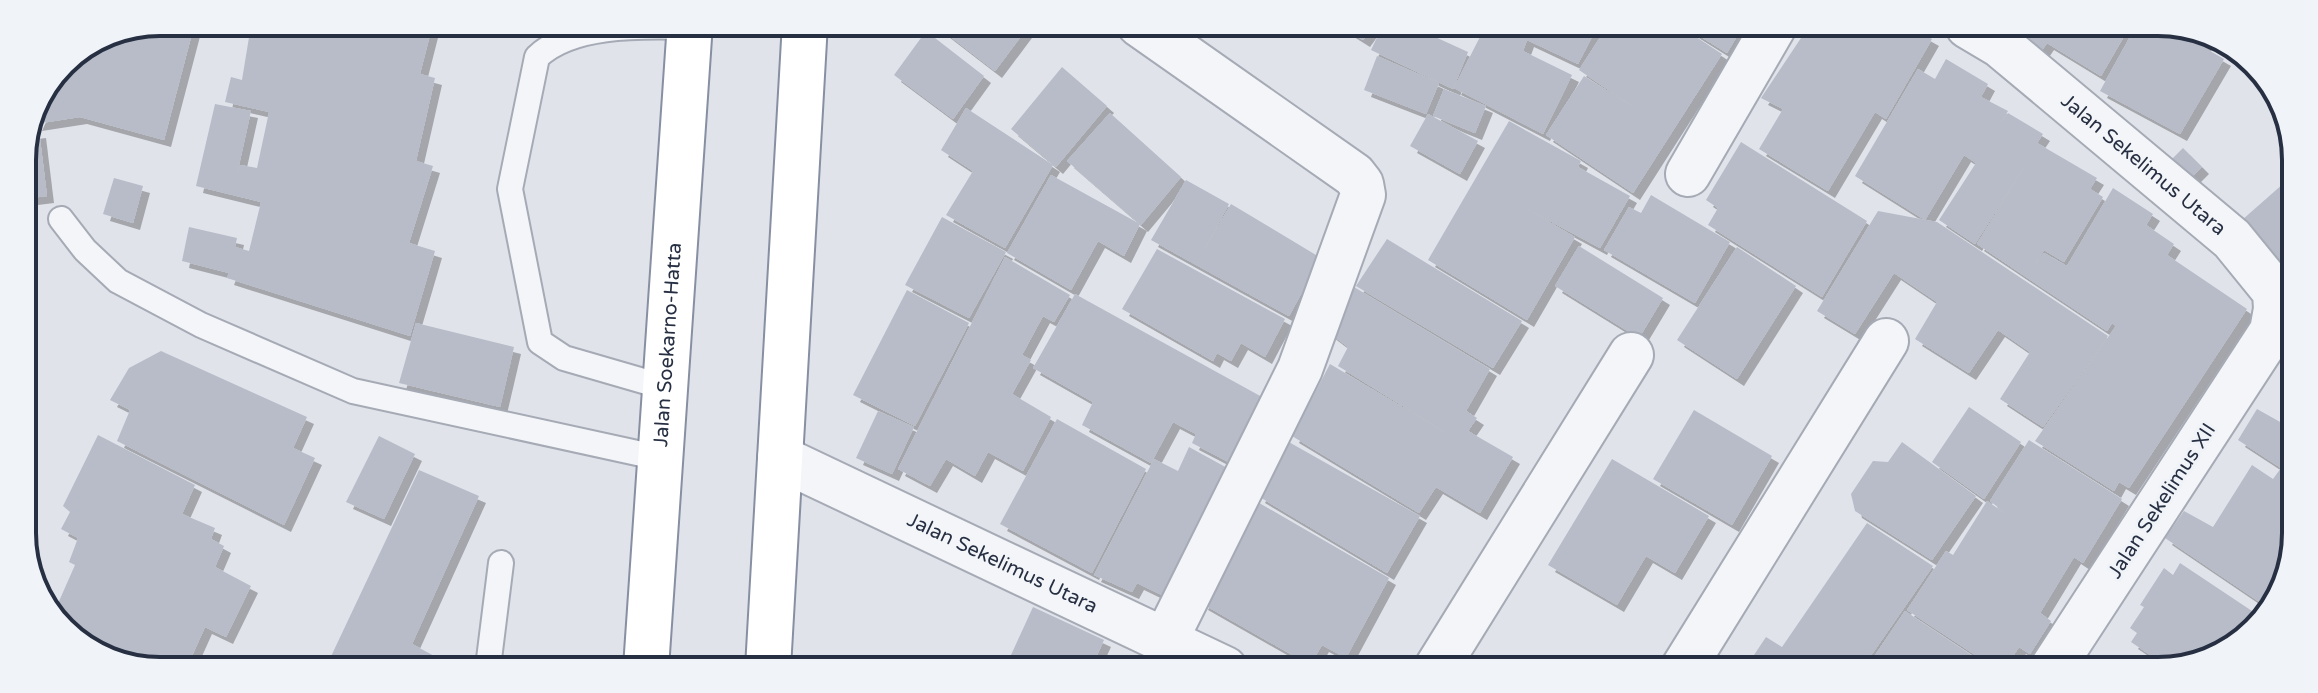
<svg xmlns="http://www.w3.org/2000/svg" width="2318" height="693" font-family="'Varela Round',sans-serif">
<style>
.building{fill:#b7bcc8;filter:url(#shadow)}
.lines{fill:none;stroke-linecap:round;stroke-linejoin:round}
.lane-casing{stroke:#a5aab5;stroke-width:28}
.street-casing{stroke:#a5aab5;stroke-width:48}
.highway-casing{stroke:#878fa2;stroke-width:48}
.lane{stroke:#f3f5f8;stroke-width:24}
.street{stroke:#f3f5f8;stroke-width:44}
.highway{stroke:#fff;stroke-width:44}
.labels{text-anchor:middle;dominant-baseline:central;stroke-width:6;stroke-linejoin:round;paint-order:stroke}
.street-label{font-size:20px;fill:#273043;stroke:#f0f3f7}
.rim{fill:none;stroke:#273043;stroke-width:4}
</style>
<defs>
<filter id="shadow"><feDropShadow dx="7" dy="7" stdDeviation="0" flood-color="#0004"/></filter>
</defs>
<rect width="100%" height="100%" fill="#e0e3ea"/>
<!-- building -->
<g class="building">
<polygon points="160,22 195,22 164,140 80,117 35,124 63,62 108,32"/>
<polygon points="243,22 433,23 420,74 435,78 416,161 433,166 409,243 435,251 410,336 227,278 229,273 182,261 189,227 237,238 235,247 249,251 261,202 196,186 215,104 251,111 237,174 240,165 257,168 269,112 225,102 231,77 242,80 251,25"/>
<polygon points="934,24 1016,24 1025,31 995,71"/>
<polygon points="1339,25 1374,25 1363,40"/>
<polygon points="1383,25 1409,25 1468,52 1453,89 1371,50"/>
<polygon points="1486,25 1598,25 1578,64 1527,40 1523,51 1572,75 1543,134 1454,88"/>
<polygon points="1608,25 1678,25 1722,54 1633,193 1546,135 1584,76 1638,110 1579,70"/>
<polygon points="1682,25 1741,26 1743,26 1727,53"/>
<polygon points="1809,26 1909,26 1932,39 1886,119 1875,112 1828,191 1759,149 1783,109 1761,98"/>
<polygon points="2016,26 2130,26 2101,76 2047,43 2036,59 2008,41"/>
<polygon points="2136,26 2193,27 2208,35 2203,47 2224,59 2180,134 2100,91"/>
<polygon points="926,31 984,76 953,119 894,75"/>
<polygon points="1377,56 1439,83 1426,114 1364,90"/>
<polygon points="1946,59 1988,84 1981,97 2008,111 1999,125 2008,113 2043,134 2037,143 2097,178 2090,189 2103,197 2064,262 2044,250 2033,268 2044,253 2067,266 2113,188 2153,214 2146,225 2174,244 2167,255 2247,309 2129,488 2119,482 2114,491 2035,441 2116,326 2112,323 2107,331 1977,244 2031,156 1975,244 1939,220 1976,163 1964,155 1925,220 1855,176 1918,69 1935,79"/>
<polygon points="1062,67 1107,106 1056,167 1011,129"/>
<polygon points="1444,89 1486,106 1475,133 1433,116"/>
<polygon points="966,108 1053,165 1005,248 946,215 973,171 941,150"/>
<polygon points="1110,113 1181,177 1141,225 1067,161"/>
<polygon points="1428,114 1478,141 1460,174 1410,146"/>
<polygon points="1509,121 1581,161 1578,167 1630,196 1600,248 1522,206 1575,237 1527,320 1428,260"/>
<polygon points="39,131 47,196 23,199 22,152 31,132"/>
<polygon points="1741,142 1867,221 1822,297 1708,225 1718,208 1706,200"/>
<polygon points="2183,148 2202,167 2188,181 2169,162"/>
<polygon points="1051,175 1140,224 1124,256 1098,241 1071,290 1007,253"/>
<polygon points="2293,175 2293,277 2242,220"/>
<polygon points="114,178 143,186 133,223 103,214"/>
<polygon points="1186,180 1229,204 1199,259 1231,204 1321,258 1289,316 1151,240"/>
<polygon points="1651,195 1730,242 1695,303 1604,250 1629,207 1641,213"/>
<polygon points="1878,211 1937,222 2108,336 2043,427 2000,399 2030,352 1998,330 1969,373 1915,339 1937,302 1894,273 1855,334 1817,311"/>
<polygon points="942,217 1006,252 969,318 905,285"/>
<polygon points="1387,239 1522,321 1493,368 1356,286"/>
<polygon points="1579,246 1663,298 1639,338 1555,286"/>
<polygon points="1737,247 1796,286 1737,379 1677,340"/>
<polygon points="1157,249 1285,319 1265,357 1241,343 1231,361 1217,353 1213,361 1122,309"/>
<polygon points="1005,257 1070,295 1054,322 1043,316 1022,355 1031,360 1012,394 1051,417 1023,471 988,452 975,476 946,459 930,486 898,469"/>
<polygon points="1354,287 1490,369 1466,411 1477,418 1468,431 1513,457 1480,513 1436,487 1419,513 1292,436 1330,364 1461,442 1338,366 1348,347 1327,331"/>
<polygon points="907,290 969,323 915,426 853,395"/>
<polygon points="1075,294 1273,403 1240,468 1192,443 1196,434 1173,422 1151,463 1082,425 1093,402 1033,368"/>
<polygon points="416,323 514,347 500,407 399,383"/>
<polygon points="161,351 307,417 293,448 315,458 284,525 117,441 130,410 110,400 129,368"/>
<polygon points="2292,393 2291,568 2267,607 2165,538 2184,511 2213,527 2252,465 2273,479 2281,468 2238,440 2257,409 2282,423 2288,414 2281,410"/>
<polygon points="1969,407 2021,442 1984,499 1932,462"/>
<polygon points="1694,410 1772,456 1732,525 1653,479"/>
<polygon points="878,411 914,427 892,474 856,458"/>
<polygon points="1057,419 1146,469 1092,573 1000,524"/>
<polygon points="98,435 195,485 182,514 215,528 211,539 224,546 215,567 251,586 226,637 205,627 187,667 125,666 62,630 48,604 56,608 75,565 69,562 78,538 61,529 70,512 63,506"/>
<polygon points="379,436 415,454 384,519 346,502"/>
<polygon points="2029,440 2122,499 2083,563 2074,557 2040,613 2051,621 2030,654 2019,647 2004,670 1998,670 1907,610 1946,551 1953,555 1987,501 2009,516 1990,501"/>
<polygon points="1287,441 1420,516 1387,573 1258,496"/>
<polygon points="1902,442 1976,496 1932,560 1855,511 1851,494 1873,461 1888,462"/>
<polygon points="1189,447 1240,475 1168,598 1137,583 1132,592 1094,575 1154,459 1178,471"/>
<polygon points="1612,459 1709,516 1675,573 1646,556 1617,605 1548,565"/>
<polygon points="419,470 479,496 412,644 438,658 434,667 326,667"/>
<polygon points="1254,500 1389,578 1346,658 1322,645 1310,665 1201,603"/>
<polygon points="1867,523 1933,566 1861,670 1744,670 1766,637 1782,647"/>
<polygon points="2180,563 2261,617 2249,637 2171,669 2131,642 2137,633 2130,628 2144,607 2140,605 2164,568 2173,575"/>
<polygon points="1033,607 1104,640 1091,668 1005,668"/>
<polygon points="1905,611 1994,670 1865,670"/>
<polygon points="2110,656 2133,671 2100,671"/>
</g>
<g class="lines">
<defs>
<g id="lane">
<polyline points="61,219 85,250 118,281 201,325 353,391 660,458"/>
<path d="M664,387L564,358L540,342L510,189L537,57C572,23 643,26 689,27"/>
<polyline points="488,667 501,563"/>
</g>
<g id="street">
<polyline points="1139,24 1354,175 1361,184 1363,195 1300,369 1165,641"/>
<path id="s1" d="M1968,26L2000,45L2232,239L2275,292L2276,309L2272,331L2051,670"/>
<polyline points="1688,174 1774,26"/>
<path id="s2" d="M780,458L1225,669"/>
<polyline points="1436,669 1631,355"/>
<polyline points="1682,670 1886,341"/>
</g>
<g id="highway">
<path id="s3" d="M646,668L690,23"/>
<polyline points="768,668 805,23"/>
</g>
</defs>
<!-- lane casing -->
<use href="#lane" class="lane-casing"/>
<!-- street casing -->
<use href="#street" class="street-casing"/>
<!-- highway casing -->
<use href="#highway" class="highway-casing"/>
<!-- lane -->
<use href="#lane" class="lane"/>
<!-- street -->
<use href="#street" class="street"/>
<!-- highway -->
<use href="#highway" class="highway"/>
</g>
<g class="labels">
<!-- street labels -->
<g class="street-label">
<text stroke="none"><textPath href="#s1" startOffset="224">Jalan Sekelimus Utara</textPath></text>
<text stroke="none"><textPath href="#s3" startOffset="324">Jalan Soekarno-Hatta</textPath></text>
<text transform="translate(2162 501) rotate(-57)">Jalan Sekelimus XII</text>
<text stroke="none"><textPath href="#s2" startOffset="246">Jalan Sekelimus Utara</textPath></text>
</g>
</g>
<!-- crop -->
<path d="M0 0H2318V693H0ZM160 36H2158A124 124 0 0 1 2282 160V533A124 124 0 0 1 2158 657H160A124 124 0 0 1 36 533V160A124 124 0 0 1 160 36Z" fill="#f0f3f7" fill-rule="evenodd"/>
<path class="rim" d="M160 36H2158A124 124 0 0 1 2282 160V533A124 124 0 0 1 2158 657H160A124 124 0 0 1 36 533V160A124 124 0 0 1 160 36Z"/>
</svg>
